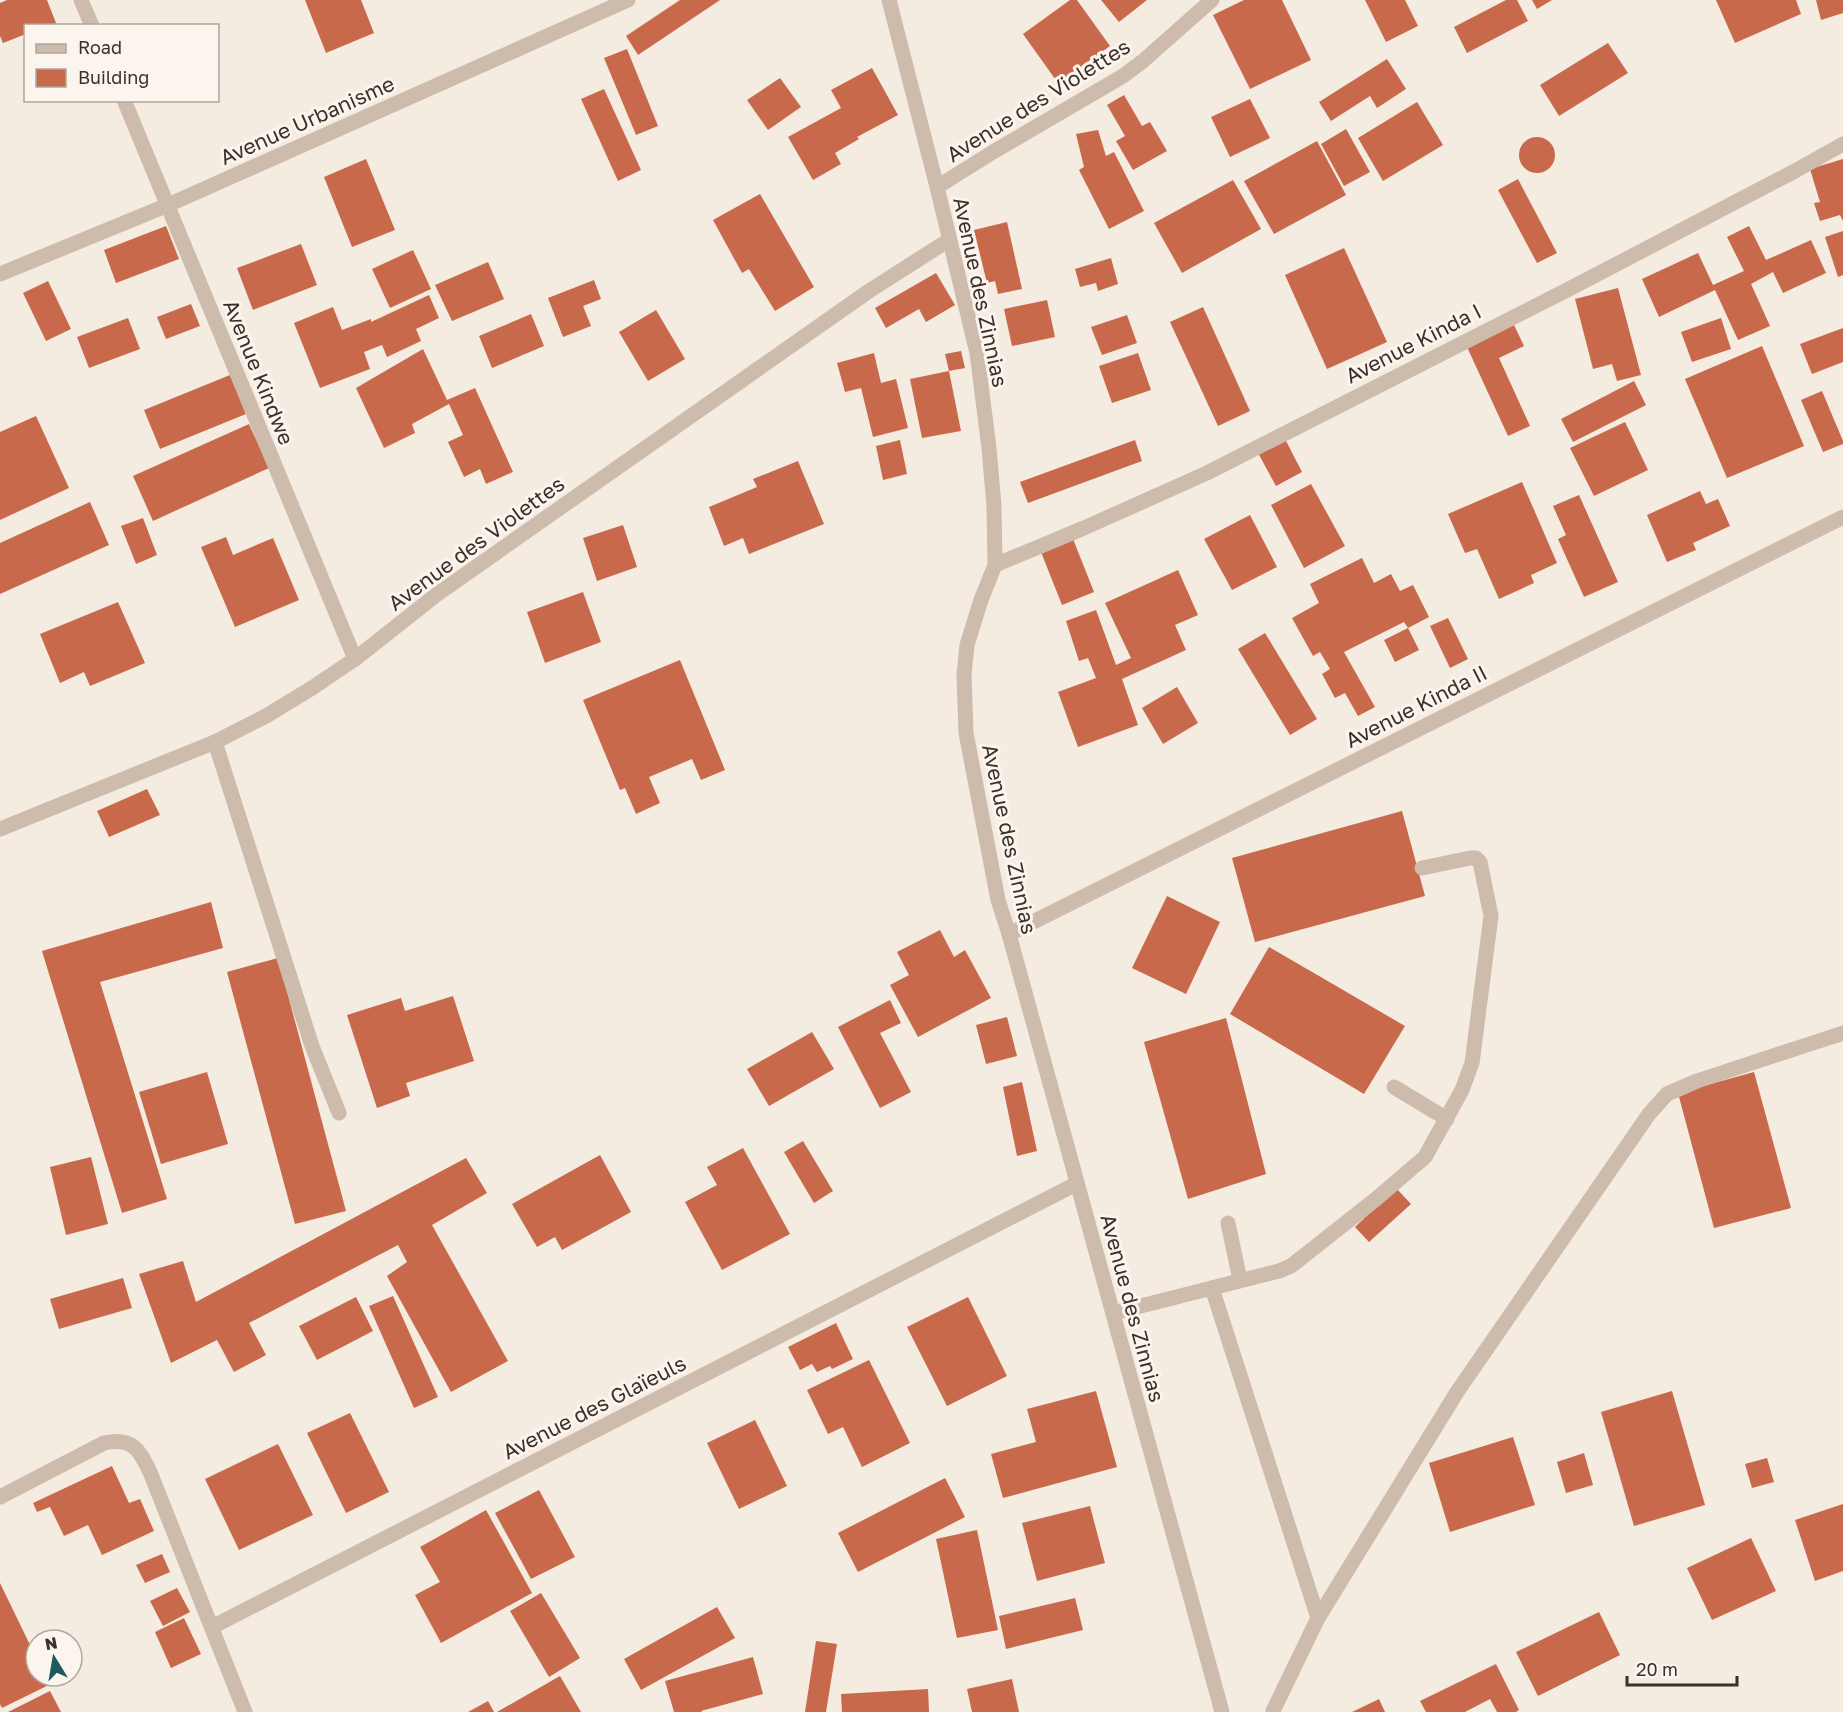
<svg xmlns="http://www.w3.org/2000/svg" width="1843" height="1712" font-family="'Golos Text',sans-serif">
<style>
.building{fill:#c8694b}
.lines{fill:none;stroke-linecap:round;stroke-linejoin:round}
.minor{stroke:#cdbbac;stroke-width:15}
.labels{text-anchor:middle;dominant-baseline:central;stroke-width:6;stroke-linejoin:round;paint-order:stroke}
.street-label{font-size:21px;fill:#3b302b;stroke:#fbf5ee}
</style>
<rect width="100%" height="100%" fill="#f4ebe1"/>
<!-- building -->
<g class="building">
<polygon points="7,0 47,0 56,23 48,26 26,26 26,34 3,43 0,36 0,3"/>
<polygon points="305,0 361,0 374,33 326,53"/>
<polygon points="680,0 720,0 638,55 626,36"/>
<polygon points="1070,0 1077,0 1110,46 1058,83 1023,34"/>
<polygon points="1101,0 1147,0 1119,22"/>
<polygon points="1244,0 1282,0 1311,60 1250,89 1213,15"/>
<polygon points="1365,0 1405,0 1418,26 1386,42"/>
<polygon points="1506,0 1517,0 1528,21 1467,53 1454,27"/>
<polygon points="1532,0 1552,0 1537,9"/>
<polygon points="1716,0 1796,0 1801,14 1735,43"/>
<polygon points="1816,0 1843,0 1843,13 1821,20"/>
<polygon points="1608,43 1628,73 1559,116 1540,85"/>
<polygon points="627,49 658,126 636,135 604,58"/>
<polygon points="1387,59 1406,89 1377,108 1370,96 1331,121 1319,102"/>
<polygon points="872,68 898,115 857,137 859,139 835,153 841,164 813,180 788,137 841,108 831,90"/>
<polygon points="780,78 801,107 768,130 747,100"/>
<polygon points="604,89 641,170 618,181 581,99"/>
<polygon points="1124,95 1142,126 1150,122 1167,151 1133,170 1116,141 1125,136 1107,105"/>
<polygon points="1250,99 1270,138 1230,157 1211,117"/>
<polygon points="1417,102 1443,145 1383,181 1358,138"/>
<polygon points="1346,129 1370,172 1344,186 1321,144"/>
<polygon points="1098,130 1106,156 1114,152 1144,211 1109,229 1079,170 1084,167 1076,134"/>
<circle cx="1537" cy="155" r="18"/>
<polygon points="1317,141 1346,195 1274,234 1244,181"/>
<polygon points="366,159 395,230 352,247 324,177"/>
<polygon points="1843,159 1843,221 1840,215 1820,221 1814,203 1820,202 1810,169"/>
<polygon points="1518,179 1557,253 1537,263 1498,190"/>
<polygon points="1233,180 1261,229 1182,273 1154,223"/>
<polygon points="760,194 814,287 775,311 749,269 742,273 713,220"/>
<polygon points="1007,222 1022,289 998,294 995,281 987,283 974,230"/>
<polygon points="166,226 179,259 116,283 104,250"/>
<polygon points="1749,226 1766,260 1811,240 1826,273 1783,293 1773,272 1751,284 1770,326 1738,340 1715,290 1659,317 1642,279 1698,253 1713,285 1744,271 1727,237"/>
<polygon points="1843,231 1843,275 1838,277 1825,237"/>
<polygon points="301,244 317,285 253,310 237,268"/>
<polygon points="1344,248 1387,342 1327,369 1285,275"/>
<polygon points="413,250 431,289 390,308 372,269"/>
<polygon points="1111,258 1118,284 1098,291 1096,283 1080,287 1075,269"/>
<polygon points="488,262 504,299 452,321 435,285"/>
<polygon points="936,273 955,305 926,322 919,309 886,328 875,308"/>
<polygon points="594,280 601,299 583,306 591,326 563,337 548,298"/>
<polygon points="48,281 71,329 46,341 23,293"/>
<polygon points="1618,288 1641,375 1617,381 1612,364 1593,369 1575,299"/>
<polygon points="429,295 439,318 416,329 421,341 387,357 382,345 364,352 370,369 320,388 294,323 333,307 342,330 371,319 371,322"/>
<polygon points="1047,300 1055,337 1012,346 1004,309"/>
<polygon points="191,304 200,326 166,339 157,317"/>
<polygon points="1203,307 1250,411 1218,426 1170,322"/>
<polygon points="656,310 685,359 648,381 619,332"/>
<polygon points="531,314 544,346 492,368 479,336"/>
<polygon points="1127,315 1137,343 1102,355 1091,327"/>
<polygon points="128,318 140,349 89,368 77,337"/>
<polygon points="1721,318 1731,349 1692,362 1681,332"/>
<polygon points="1514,325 1524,346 1499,358 1530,426 1508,436 1467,347"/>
<polygon points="1843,328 1843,362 1812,374 1800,344"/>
<polygon points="1762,346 1804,446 1727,478 1685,379"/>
<polygon points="423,349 447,400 475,388 513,472 486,484 480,469 464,477 448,442 463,435 449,404 412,424 415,433 384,448 356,388"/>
<polygon points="961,351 965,368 949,371 945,354"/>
<polygon points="874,353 881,383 896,379 908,428 873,437 861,388 845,392 837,363"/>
<polygon points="1138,353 1151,390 1112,403 1099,366"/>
<polygon points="949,371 961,431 922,438 910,379"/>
<polygon points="230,375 246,414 160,449 144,410"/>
<polygon points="1634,381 1646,405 1573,442 1561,419"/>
<polygon points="1822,391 1843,441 1843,444 1823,452 1801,400"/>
<polygon points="36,416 69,488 0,520 0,432"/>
<polygon points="1625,422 1648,470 1594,496 1570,448"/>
<polygon points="249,424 269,468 153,521 133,476"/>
<polygon points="1284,437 1302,472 1276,486 1257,451"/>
<polygon points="900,440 907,474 883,480 876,446"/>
<polygon points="1135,440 1142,461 1028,503 1020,482"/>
<polygon points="798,461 824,524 749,554 743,538 724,546 709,507 757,487 753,479"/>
<polygon points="1522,482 1557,563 1531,575 1534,583 1499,599 1477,549 1465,553 1448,514"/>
<polygon points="1311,484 1345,546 1304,568 1271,505"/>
<polygon points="1700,491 1706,504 1718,499 1730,526 1693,543 1696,550 1667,562 1647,515"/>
<polygon points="1579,495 1618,582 1584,597 1558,539 1566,535 1553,506"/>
<polygon points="90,502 109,545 0,594 0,543"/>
<polygon points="1250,515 1277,567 1232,590 1204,539"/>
<polygon points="143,518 157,555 136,564 121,526"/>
<polygon points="623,525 637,567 597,581 583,538"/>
<polygon points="226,537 233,555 273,538 299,600 235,627 201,547"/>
<polygon points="1073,539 1094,592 1062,605 1041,552"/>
<polygon points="1362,558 1374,583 1391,574 1400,591 1413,585 1429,617 1408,628 1404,622 1344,652 1375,707 1358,716 1345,693 1335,698 1322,674 1330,669 1320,652 1313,656 1292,618 1319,603 1310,584"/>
<polygon points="1178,570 1198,615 1175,625 1186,650 1122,679 1138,725 1078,747 1058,692 1096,678 1088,658 1079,661 1066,621 1096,610 1116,665 1131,658 1105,603"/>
<polygon points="583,592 601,642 545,663 527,612"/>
<polygon points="118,602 145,663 90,686 84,672 60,683 40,634"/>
<polygon points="1448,618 1468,659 1450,668 1430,626"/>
<polygon points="1408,628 1419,650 1395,662 1384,640"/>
<polygon points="1265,633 1317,719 1290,735 1238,649"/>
<polygon points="680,660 725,770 701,780 692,759 649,777 660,803 636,814 625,788 620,790 583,700"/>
<polygon points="1177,687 1198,723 1163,744 1142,708"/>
<polygon points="147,789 160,815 109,837 97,811"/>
<polygon points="1402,811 1425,896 1255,942 1232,858"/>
<polygon points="1167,896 1220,922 1186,994 1132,968"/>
<polygon points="211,902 223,948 100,982 167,1199 122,1213 42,951"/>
<polygon points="940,930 954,957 965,950 991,998 918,1037 890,985 909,975 897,952"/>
<polygon points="1269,947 1405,1026 1364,1094 1230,1014"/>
<polygon points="278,958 346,1211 295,1224 227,972"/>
<polygon points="453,996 474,1061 406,1083 410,1096 377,1108 347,1015 401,998 405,1011"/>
<polygon points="890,1000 901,1023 880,1033 911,1092 880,1108 838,1027"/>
<polygon points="1007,1017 1017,1056 986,1064 976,1025"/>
<polygon points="1226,1018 1266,1174 1188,1199 1144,1042"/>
<polygon points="812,1032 834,1069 769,1106 747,1069"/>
<polygon points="207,1072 228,1144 161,1164 139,1092"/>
<polygon points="1754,1072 1791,1208 1714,1228 1678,1093"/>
<polygon points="1022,1082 1037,1151 1017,1156 1003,1087"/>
<polygon points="803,1141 833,1191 814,1203 784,1152"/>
<polygon points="743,1148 790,1234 722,1270 685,1202 717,1185 707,1167"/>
<polygon points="600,1155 631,1212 562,1250 555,1237 537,1247 512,1204"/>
<polygon points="91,1157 108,1224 66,1235 50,1167"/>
<polygon points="466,1158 487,1193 432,1225 508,1361 451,1392 387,1276 407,1262 398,1245 249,1323 266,1355 234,1372 217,1340 171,1363 139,1274 183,1261 196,1302"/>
<polygon points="1396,1188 1411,1204 1369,1242 1355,1227"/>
<polygon points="123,1278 132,1308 59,1329 50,1299"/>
<polygon points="393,1296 438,1397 414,1408 369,1306"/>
<polygon points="356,1297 373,1331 317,1360 299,1326"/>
<polygon points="968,1297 1007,1376 947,1406 907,1327"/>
<polygon points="836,1323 853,1359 832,1369 830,1366 817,1372 812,1364 800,1370 788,1347"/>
<polygon points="869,1360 910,1443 862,1467 843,1427 828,1434 807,1390"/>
<polygon points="1096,1391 1117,1467 1003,1498 991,1454 1036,1442 1027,1409"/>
<polygon points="1672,1391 1705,1505 1634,1526 1601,1412"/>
<polygon points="350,1413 389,1492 346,1513 307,1433"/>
<polygon points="755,1420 787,1486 739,1509 707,1443"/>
<polygon points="1513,1437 1535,1505 1450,1532 1429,1463"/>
<polygon points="278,1444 313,1515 239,1550 205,1479"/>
<polygon points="1584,1453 1593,1485 1566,1493 1557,1462"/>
<polygon points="1767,1458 1774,1482 1752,1488 1745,1464"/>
<polygon points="112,1466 129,1503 140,1499 154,1531 102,1555 88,1525 64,1536 50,1507 37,1512 33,1503"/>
<polygon points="945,1478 965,1517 858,1572 838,1533"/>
<polygon points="539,1490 575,1557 531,1579 495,1513"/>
<polygon points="1843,1504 1843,1571 1815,1581 1795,1520"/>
<polygon points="1090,1506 1105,1563 1037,1581 1022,1523"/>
<polygon points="486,1510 532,1593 441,1643 415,1595 440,1582 420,1547"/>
<polygon points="977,1530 998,1630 957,1638 936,1539"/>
<polygon points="1751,1538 1776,1591 1712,1620 1687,1568"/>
<polygon points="162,1554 170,1572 145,1583 136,1565"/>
<polygon points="0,1583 32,1649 36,1647 36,1676 57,1676 59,1680 2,1708 0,1704"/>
<polygon points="177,1588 190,1612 163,1626 150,1601"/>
<polygon points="541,1593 580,1658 549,1677 510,1611"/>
<polygon points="1075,1598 1083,1630 1006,1649 999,1616"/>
<polygon points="717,1607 735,1638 641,1690 624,1659"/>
<polygon points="1599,1612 1620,1655 1538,1696 1516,1652"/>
<polygon points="184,1618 201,1654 171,1668 155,1632"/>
<polygon points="816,1641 837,1644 826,1712 805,1712"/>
<polygon points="753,1657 763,1694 701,1711 702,1712 674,1712 665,1681"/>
<polygon points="1496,1664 1519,1710 1516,1712 1497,1712 1490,1699 1465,1712 1426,1712 1420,1701"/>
<polygon points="560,1676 581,1712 497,1712"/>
<polygon points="1012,1679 1019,1712 972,1712 967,1689"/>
<polygon points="928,1689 929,1712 842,1712 841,1694"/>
<polygon points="50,1691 61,1712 8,1712"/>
<polygon points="1379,1699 1385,1712 1352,1712"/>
<polygon points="488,1701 494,1712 468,1712"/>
</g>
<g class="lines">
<!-- minor -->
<g class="minor">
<polyline points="81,0 92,26"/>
<polyline points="889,0 937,187 977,353 989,448 994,506 995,565 981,600 967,645 964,675 966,733 998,900 1009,934 1222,1712"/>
<polyline points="124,100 355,659"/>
<polyline points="937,187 993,152 1123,76 1143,61 1212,0"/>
<polyline points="0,274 168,205 628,0"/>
<polyline points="995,565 1084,528 1207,473 1569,289 1795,171 1843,144"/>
<polyline points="215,742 312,1046 339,1113"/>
<polyline points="0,829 215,742 266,716 312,688 355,659 436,595 869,291 949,240"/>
<polyline points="1009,934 1843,517"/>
<polyline points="1394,1087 1447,1119"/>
<polyline points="1228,1223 1240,1280"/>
<polyline points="1212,1288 1318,1618"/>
<polyline points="1113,1313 1279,1271 1291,1266 1376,1199 1425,1157 1462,1090 1472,1063 1491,916 1480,862 1476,858 1470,858 1422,868"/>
<path d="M0,1497L104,1443C132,1437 139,1449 150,1472L245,1712"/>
<polyline points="212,1627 1076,1184"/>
<polyline points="1273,1711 1318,1618 1457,1392 1649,1114 1667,1094 1697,1081 1843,1033"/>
</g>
</g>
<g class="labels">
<!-- street labels -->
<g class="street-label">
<text transform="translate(1038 100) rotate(-32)">Avenue des Violettes</text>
<text transform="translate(307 120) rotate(-24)">Avenue Urbanisme</text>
<text transform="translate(981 292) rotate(78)">Avenue des Zinnias</text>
<text transform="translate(1413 343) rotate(-27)">Avenue Kinda I</text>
<text transform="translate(259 372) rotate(68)">Avenue Kindwe</text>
<text transform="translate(476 543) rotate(-36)">Avenue des Violettes</text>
<text transform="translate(1416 706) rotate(-27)">Avenue Kinda II</text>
<text transform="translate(1010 839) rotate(78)">Avenue des Zinnias</text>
<text transform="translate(1133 1308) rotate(75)">Avenue des Zinnias</text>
<text transform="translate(594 1407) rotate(-27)">Avenue des Glaïeuls</text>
</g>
</g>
<!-- legend -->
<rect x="24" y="24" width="195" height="78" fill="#fbf5ee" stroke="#aea6a0" stroke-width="1.5"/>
<rect x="36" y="44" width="30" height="9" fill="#cdbbac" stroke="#aea6a0" stroke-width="1.5"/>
<text x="78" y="54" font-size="18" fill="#3b302b">Road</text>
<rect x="36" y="69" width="30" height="18" fill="#c8694b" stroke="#aea6a0" stroke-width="1.5"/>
<text x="78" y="84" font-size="18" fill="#3b302b">Building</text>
<!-- north arrow -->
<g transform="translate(54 1658) rotate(349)"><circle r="28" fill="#fbf5ee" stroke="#aea6a0" stroke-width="1.5"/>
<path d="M0-4.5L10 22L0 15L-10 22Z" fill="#1f5a5e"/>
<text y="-9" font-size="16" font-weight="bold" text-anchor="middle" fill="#3b302b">N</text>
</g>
<!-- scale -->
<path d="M1627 1676v9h110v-9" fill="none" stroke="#3b302b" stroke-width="3"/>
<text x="1636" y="1676" font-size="18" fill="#3b302b" stroke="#fbf5ee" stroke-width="4.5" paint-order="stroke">20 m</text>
</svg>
